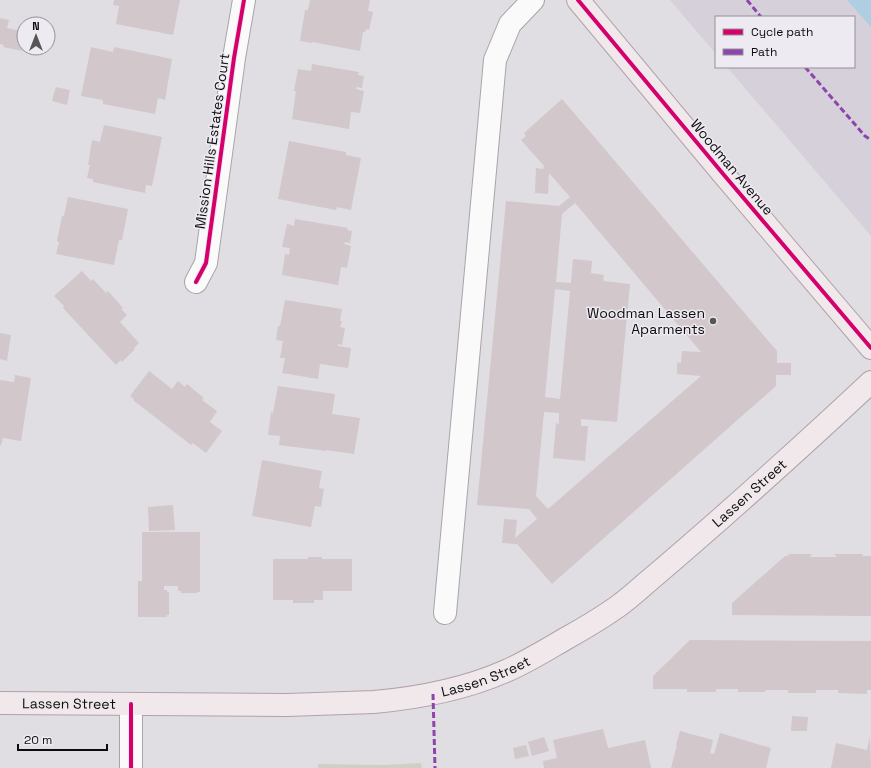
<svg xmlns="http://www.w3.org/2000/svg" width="871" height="768" font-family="'Space Grotesk',sans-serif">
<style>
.built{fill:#d5d0d9}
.green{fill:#cfd0c3}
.water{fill:#adcfe1}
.building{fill:#d2c7ca;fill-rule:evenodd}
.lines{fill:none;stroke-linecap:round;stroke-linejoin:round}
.minor-casing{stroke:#a6a5a8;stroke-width:24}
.major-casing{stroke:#b0a2a8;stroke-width:24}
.minor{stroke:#fafafb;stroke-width:22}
.major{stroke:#f0e8eb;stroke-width:22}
.quiet{stroke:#8e44ad;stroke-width:3;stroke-dasharray:6 3;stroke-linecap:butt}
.cycleway-casing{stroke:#edeaf1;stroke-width:6}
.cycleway{stroke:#d6006c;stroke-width:4}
.poi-dot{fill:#565558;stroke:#edeaf1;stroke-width:1.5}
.labels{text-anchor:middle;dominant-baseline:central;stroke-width:3;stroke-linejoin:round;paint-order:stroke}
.street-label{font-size:14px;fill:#0c0b0d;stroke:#edeaf1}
.poi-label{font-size:14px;fill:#0c0b0d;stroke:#edeaf1;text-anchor:end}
</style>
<rect width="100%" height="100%" fill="#e0dee3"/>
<!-- built -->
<polygon class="built" points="670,0 871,0 871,236 727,67 854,67 854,17 716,17 716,54"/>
<!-- green -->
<polygon class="green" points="421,763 422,768 318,768 318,764 384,765"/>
<!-- water -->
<polygon class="water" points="847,0 871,0 871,27"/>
<!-- building -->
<g class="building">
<polygon points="114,0 180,0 173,35 116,24 119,6 113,5"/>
<polygon points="310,0 370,0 368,11 373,12 369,30 366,29 365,32 363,32 360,51 312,42 312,43 300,41 305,10 308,10"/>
<polygon points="0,18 9,20 7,28 24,32 24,48 29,48 28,52 3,47 4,45 0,44"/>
<polygon points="91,47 113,52 114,47 172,59 165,100 158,98 155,114 103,104 103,100 81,96"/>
<polygon points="312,64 359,72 358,75 364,76 362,88 356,87 356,89 364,91 360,113 351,112 349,129 292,119 296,91 294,91 298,69 311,71"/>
<polygon points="56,87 70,90 67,105 52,101 54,93"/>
<path d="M562,99L777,351V363H791V375H776V386L552,584L517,544L502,543L504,519L517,520L515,538L537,519L529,509L477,505L506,201L559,206L570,197L549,173L548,194L535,193L536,168L543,169L544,166L521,140L526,136L524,133ZM575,203L701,352L682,351L681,363L677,362V374L701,376L548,509L536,496L544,412L559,413V424L556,423L553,458L585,461L588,426H581V419L617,422L630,284L603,281L604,275L591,273L592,261L573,259L571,283L556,282L562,214ZM555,289L570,291L560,399L545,397Z"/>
<polygon points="104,125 162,137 152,186 146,185 145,193 93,182 93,179 87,178 90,165 88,165 92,140 100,142"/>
<polygon points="289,141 346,152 346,155 361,158 351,210 337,207 336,210 278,199"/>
<polygon points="68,197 128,209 122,240 119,240 114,265 56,254 59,242 57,241 62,216 64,216"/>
<polygon points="295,219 348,228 347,230 352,231 350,243 345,242 344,244 351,246 347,268 341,267 338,285 282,275 285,254 289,255 290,248 282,247 287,224 294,226"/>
<polygon points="82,271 91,281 93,279 106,293 108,291 123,308 121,309 127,315 120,322 139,343 134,348 135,349 122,362 121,360 116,365 63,308 64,306 54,296"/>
<polygon points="285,300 342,309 340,321 342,321 340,327 345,328 342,345 338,344 338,346 351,348 348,368 320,364 318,379 282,373 285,358 280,358 283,341 276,340 278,326 280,326"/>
<polygon points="0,333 11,335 7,361 0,359"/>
<polygon points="149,371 172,389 178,381 185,387 187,384 204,398 202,400 217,411 210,422 222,431 206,453 193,443 191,445 133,400 134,399 130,396"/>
<polygon points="15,375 31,378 21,441 3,438 1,445 0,445 0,380 14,382"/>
<polygon points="278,386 335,394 332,414 360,418 354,454 326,450 326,451 279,445 280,436 268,435 271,412 273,413"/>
<polygon points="262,460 322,471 319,488 324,489 321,507 315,506 311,527 252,516"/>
<polygon points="173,505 175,530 149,531 148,507"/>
<polygon points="142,532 200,532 200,592 197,592 197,593 181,593 181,591 178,591 178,586 164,586 164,590 167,590 167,592 169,592 169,615 167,615 167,617 138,617 138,581 142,581"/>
<polygon points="788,554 812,554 810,557 837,557 834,554 863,554 862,556 871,556 871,616 732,615 732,603 785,556 789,556"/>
<polygon points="308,557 322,557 322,559 352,559 352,591 323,591 323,600 314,600 314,603 293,603 293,600 273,600 273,559 308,559"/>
<polygon points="690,640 871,641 871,690 867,690 867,694 838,693 838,690 816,690 816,693 788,693 788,690 765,690 765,692 738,692 738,689 716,689 716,692 687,692 687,689 653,689 653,676"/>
<polygon points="792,716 808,717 807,731 791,731"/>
<polygon points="603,729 608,748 645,740 651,768 544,768 543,761 557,758 553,740"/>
<polygon points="680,731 713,740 710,753 714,754 720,733 771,748 766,768 671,768 677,745 676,745"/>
<polygon points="870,736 871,768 831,768 836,743 867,750"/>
<polygon points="544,737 549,751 532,756 528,742"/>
<polygon points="526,745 529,756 515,759 513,748"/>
</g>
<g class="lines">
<defs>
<g id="minor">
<polyline points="196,282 206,263 234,58 244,0"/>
<polyline points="445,613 495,60 510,24 533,0"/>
<polyline points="131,768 131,704"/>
</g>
<g id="major">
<polyline points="578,0 724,175 871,348"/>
<path id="s1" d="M0,703L287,705L374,702C419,698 465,689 506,671C527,662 546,650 565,639C583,629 600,619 617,607C627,600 636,592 645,584C670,563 694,542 718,521C770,475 821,429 871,382"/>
</g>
</defs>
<!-- minor casing -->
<use href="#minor" class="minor-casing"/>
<!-- major casing -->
<use href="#major" class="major-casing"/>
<!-- minor -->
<use href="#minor" class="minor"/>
<!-- major -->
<use href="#major" class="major"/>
<!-- quiet -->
<g class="quiet">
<polyline points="747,0 761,17"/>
<polyline points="805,67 865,136 871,140"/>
<polyline points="433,694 435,768"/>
</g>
<defs>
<g id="cycleway">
<polyline points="578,0 724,175 871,348"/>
<polyline points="196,282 206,263 234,58 244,0"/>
<polyline points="131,768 131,704"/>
</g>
</defs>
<!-- cycleway casing -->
<use href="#cycleway" class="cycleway-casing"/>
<!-- cycleway -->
<use href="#cycleway" class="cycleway"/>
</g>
<!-- markers -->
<circle class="poi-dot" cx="713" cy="321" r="4"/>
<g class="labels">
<!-- street labels -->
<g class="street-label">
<text transform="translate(212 141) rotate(-82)">Mission Hills Estates Court</text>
<text transform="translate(732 167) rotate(50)">Woodman Avenue</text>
<text stroke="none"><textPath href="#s1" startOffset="813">Lassen Street</textPath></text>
<text stroke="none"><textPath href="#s1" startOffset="489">Lassen Street</textPath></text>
<text stroke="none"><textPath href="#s1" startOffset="69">Lassen Street</textPath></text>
</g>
<!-- poi labels -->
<g class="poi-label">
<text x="705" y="313">Woodman Lassen<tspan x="705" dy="16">Aparments</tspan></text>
</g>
</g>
<!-- legend -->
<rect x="715" y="16" width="140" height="52" fill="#edeaf1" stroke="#939196"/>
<rect x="723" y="29" width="20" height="6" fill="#d6006c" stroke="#939196"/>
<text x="751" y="36" font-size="12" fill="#0c0b0d">Cycle path</text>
<rect x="723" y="49" width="20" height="6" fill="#8e44ad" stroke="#939196"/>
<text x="751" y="56" font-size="12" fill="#0c0b0d">Path</text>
<!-- north arrow -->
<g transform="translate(36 36)"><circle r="19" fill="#edeaf1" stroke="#939196"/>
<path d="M0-3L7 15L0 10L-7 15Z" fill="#565558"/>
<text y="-6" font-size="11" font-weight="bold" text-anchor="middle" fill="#0c0b0d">N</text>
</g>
<!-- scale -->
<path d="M18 744v6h89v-6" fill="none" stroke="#0c0b0d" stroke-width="2"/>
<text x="24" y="744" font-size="12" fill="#0c0b0d" stroke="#edeaf1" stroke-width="3" paint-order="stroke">20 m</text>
</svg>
